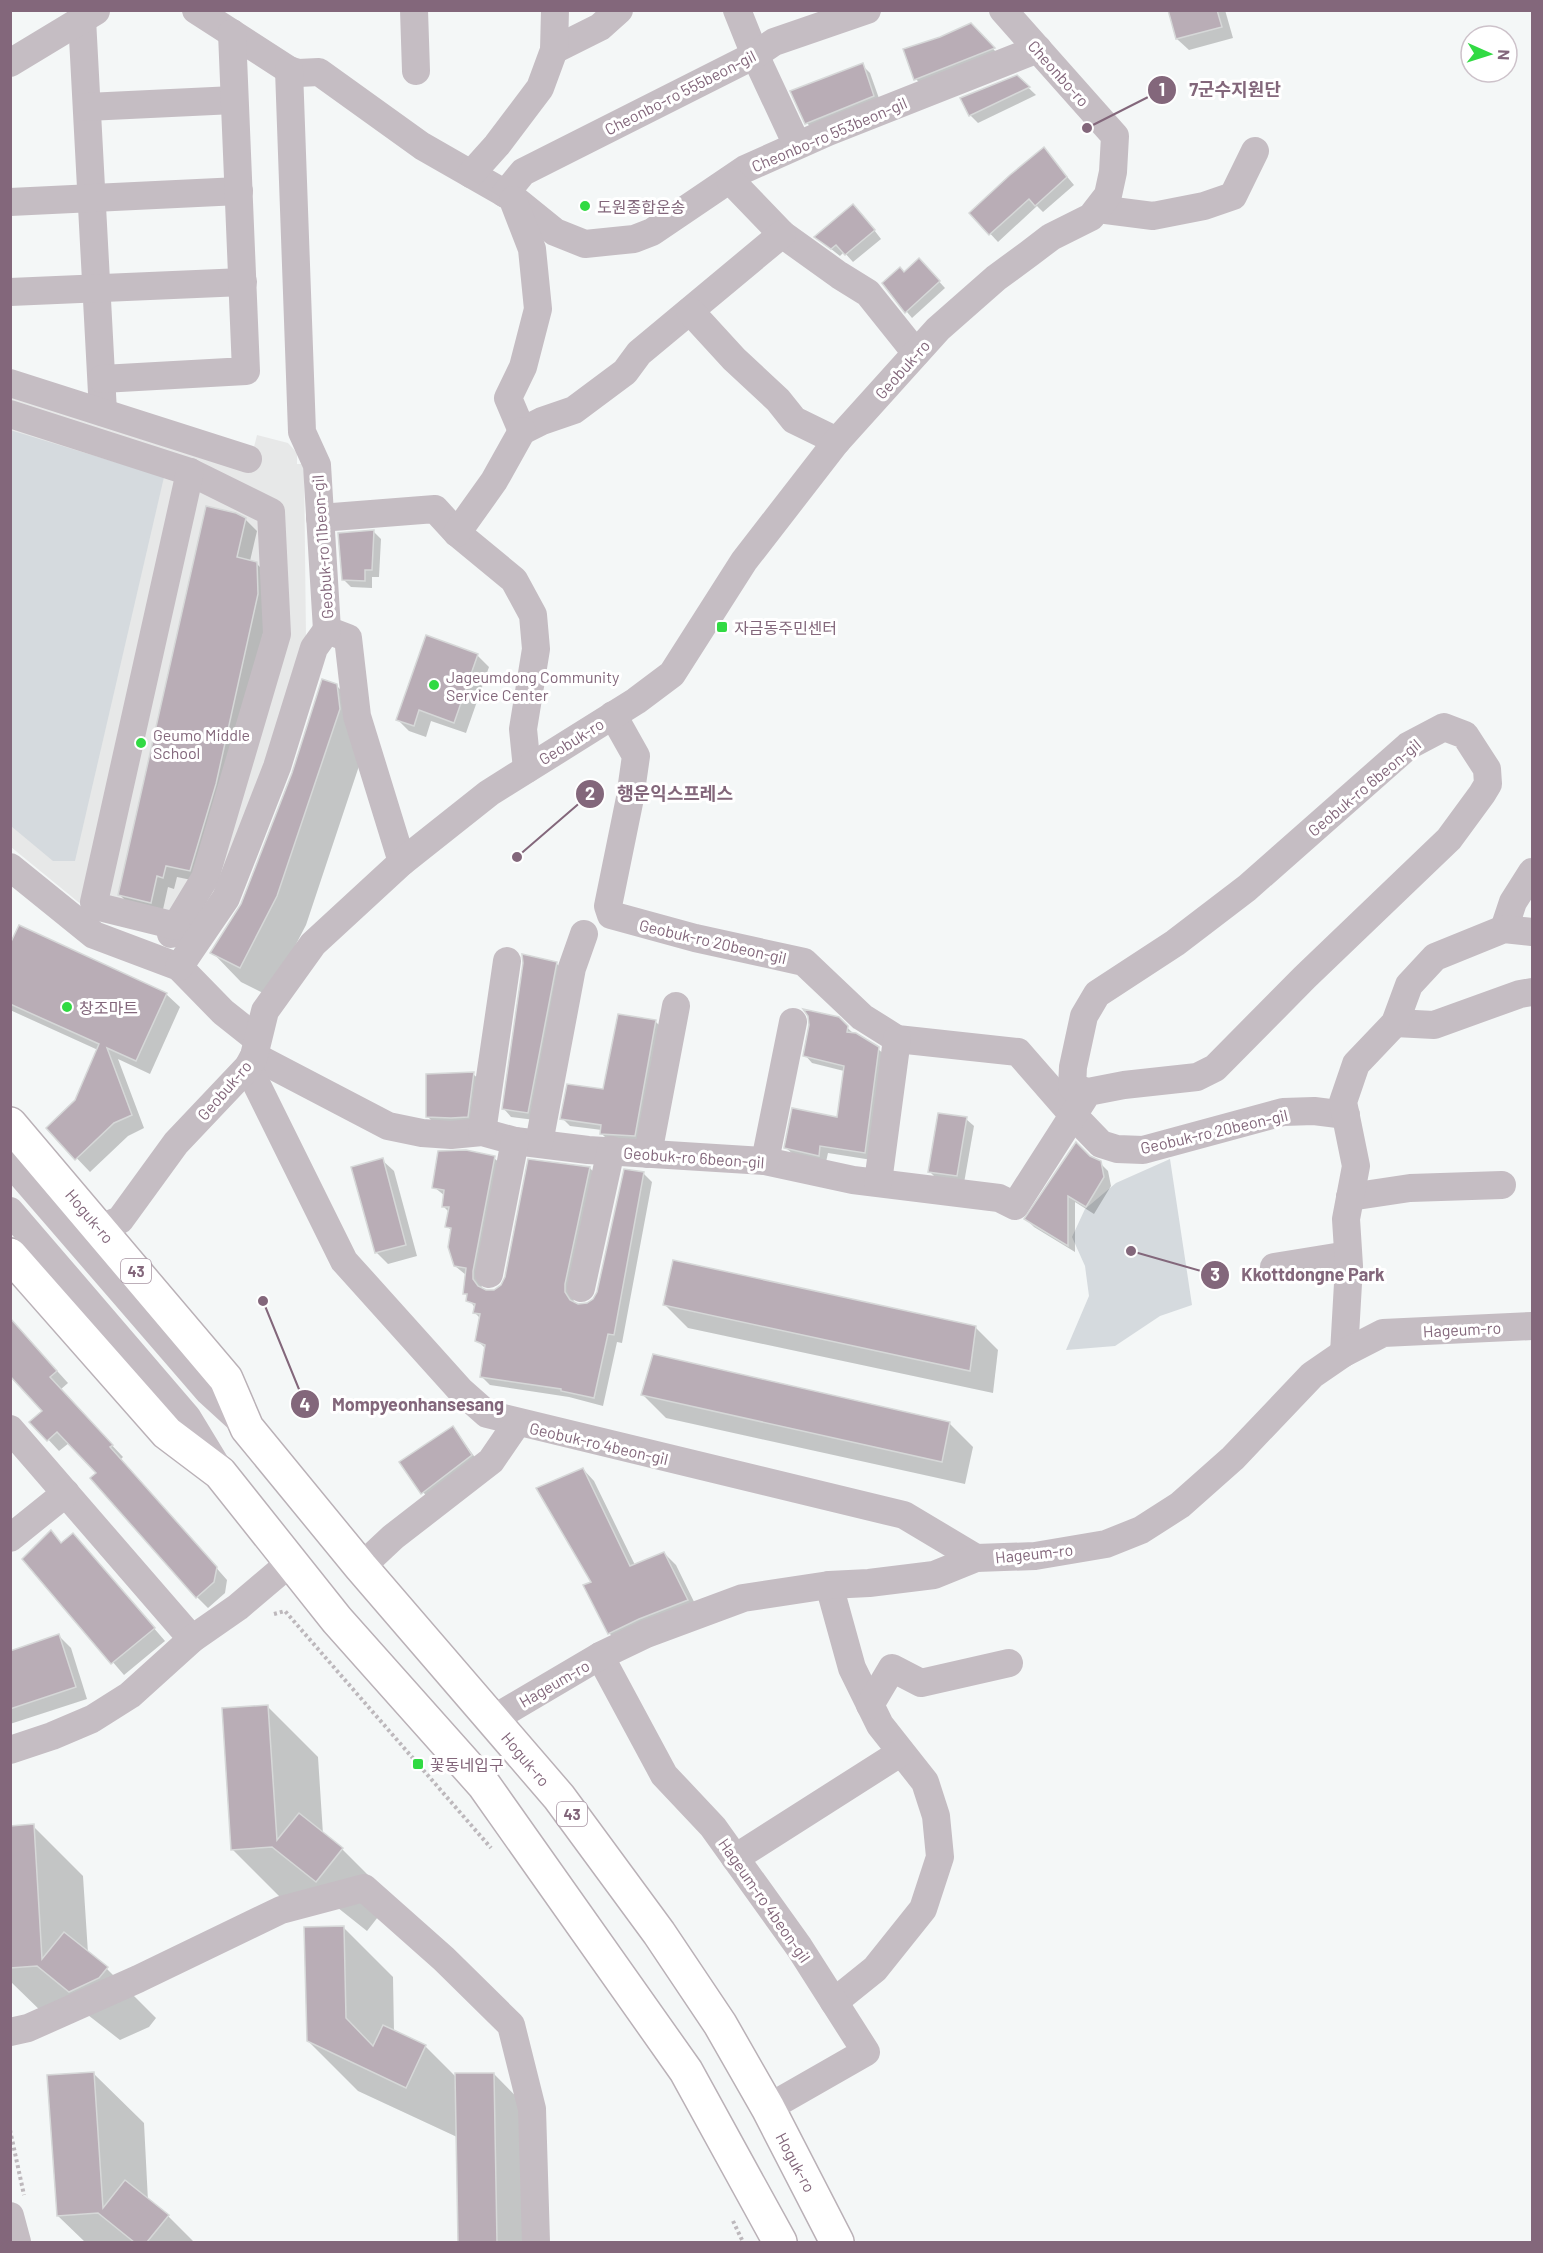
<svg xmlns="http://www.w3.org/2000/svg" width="1543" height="2253" font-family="Barlow,'Noto Sans KR',sans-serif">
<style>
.built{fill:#e7e8e8}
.park{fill:#d5dade}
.shadow{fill:#0003}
.building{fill:#b9adb6;stroke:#d6d8d8;stroke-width:1.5}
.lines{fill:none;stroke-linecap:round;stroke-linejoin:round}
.major-casing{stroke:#bab1b7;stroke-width:36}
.path{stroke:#bdb8bc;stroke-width:4;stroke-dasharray:3 3;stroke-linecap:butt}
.minor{stroke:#c5bdc3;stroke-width:28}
.major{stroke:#fff;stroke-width:33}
.poi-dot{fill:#31da43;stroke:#fff;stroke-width:2}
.labels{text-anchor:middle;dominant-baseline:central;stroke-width:6;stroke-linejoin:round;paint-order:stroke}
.shield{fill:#fff;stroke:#a895a3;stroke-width:1.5}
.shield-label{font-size:15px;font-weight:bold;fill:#83677b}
.street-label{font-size:16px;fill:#83677b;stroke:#fff}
.poi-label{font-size:16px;fill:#83677b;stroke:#fff;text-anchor:start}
.leader{fill:none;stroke:#83677b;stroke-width:2}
.callout-dot{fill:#83677b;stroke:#fff;stroke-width:2}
.mark-label{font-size:18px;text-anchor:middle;font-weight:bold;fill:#fff}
.callout-label{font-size:18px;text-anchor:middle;font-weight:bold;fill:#83677b;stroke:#fff;stroke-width:6;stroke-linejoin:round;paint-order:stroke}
</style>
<rect width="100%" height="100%" fill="#f4f7f7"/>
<!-- built -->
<polygon class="built" points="10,396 251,459 257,435 288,443 297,453 297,464 304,464 306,638 233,863 189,937 99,919 11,847"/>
<!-- park -->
<g class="park">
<polygon points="10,430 164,477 75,861 53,861 11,826"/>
<polygon points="1170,1159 1192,1305 1160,1316 1115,1346 1066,1350 1089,1296 1085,1266 1072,1237 1085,1209 1116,1183"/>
</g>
<!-- shadow -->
<g class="shadow">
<polygon points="1169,10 1225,10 1233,38 1189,50 1177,39"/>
<polygon points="970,25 1000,56 923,87 916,79 940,38"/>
<polygon points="862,65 870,73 881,104 814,131 807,123"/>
<polygon points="1017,77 1036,95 978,123 970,115"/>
<polygon points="1044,149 1074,185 1043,212 1037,206 998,242 971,213"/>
<polygon points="861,213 881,239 853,262 844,252 840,256 816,237"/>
<polygon points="925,266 945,288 912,318 884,284"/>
<polygon points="245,519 257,531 250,561 256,563 268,575 270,606 201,882 177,877 174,889 168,887 162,914 131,906 119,894"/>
<polygon points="374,532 381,539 379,577 372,577 372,588 351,587 343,579"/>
<polygon points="477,655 489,667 466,733 431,721 426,737 409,731 398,720"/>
<polygon points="336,685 365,715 368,739 306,925 269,996 241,982 212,952 243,905"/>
<polygon points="10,948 166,994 180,1007 150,1074 118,1059 144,1128 128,1136 90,1172 48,1128 76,1101 98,1050 10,1010"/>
<polygon points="556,963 564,971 535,1120 511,1117 504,1109"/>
<polygon points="620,1016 656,1022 663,1029 642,1143 609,1141 602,1134 602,1130 570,1126 562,1118 605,1090"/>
<polygon points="838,1019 854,1034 878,1049 886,1056 872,1160 828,1153 826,1162 794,1155 786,1148 838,1118 844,1071 812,1063 805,1055"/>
<polygon points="473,1074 481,1081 475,1124 435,1124 427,1116"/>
<polygon points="966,1119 974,1126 964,1183 937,1179 930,1172"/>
<polygon points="1089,1157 1100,1163 1108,1171 1111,1186 1094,1214 1075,1202 1075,1252 1034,1227 1026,1219"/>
<polygon points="494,1158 503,1166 481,1280 482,1290 494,1291 502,1286 507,1278 529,1161 590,1168 598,1177 573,1294 574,1304 587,1305 594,1301 643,1173 652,1182 622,1343 617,1342 603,1406 569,1397 490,1385 481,1376 486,1349 477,1340 480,1318 475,1313 475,1308 465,1293 466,1275 455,1266 452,1231 447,1226 449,1212 443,1206 445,1196 434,1187"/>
<polygon points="382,1160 394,1171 417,1256 388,1264 376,1252"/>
<polygon points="665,1305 975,1327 998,1350 993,1393 688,1328"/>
<polygon points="10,1319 68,1383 60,1390 123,1457 121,1459 227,1580 225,1593 208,1608 197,1597 98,1473 69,1443 59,1451 32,1422 44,1411"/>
<polygon points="643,1395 950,1424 973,1447 965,1484 666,1418"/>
<polygon points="453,1427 479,1463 430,1501 401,1463"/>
<polygon points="583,1469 594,1481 635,1565 664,1553 676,1565 699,1612 621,1645 609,1633 593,1583"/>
<polygon points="51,1532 62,1544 84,1547 165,1641 124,1675 24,1559"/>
<polygon points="59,1636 71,1648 87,1699 10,1724 10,1652"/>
<polygon points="268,1707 318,1757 323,1834 342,1849 392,1899 367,1931 323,1896 282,1899 232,1849"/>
<polygon points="33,1826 83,1876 88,1953 107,1969 156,2018 149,2027 120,2040 88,2015 47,2017 10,1981 10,1827"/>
<polygon points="343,1927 393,1977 394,2032 425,2046 457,2078 494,2074 543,2124 545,2242 459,2242 457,2137 358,2091 308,2041"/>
<polygon points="94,2074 144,2123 148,2201 168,2216 194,2242 85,2242 58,2216"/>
</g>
<!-- building -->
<g class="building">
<polygon points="1168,10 1217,10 1222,27 1176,39"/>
<polygon points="971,23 995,48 914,80 903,49 940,37"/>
<polygon points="863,63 874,96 805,124 790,91"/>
<polygon points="1017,75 1030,87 969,116 960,98"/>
<polygon points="1044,147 1067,177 1035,206 1029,199 989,235 969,213 1010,175"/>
<polygon points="853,204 875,230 845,255 836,245 831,249 814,237"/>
<polygon points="919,258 940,281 905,313 882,283 900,267 904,272"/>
<polygon points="206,506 236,513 246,518 237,557 257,562 258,594 216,784 190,871 166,866 163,878 157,876 151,903 118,895"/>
<polygon points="374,530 372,570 365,570 365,581 342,580 338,533"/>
<polygon points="426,635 478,654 454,723 419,710 414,726 396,720"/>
<polygon points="322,679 337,684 340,709 277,896 240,968 210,953 241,904 292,773"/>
<polygon points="19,925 167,993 136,1061 107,1048 132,1115 114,1123 75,1160 46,1128 75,1100 99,1044 10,1004 10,944"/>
<polygon points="522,954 557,962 528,1113 502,1109 523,963"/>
<polygon points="803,1009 839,1017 848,1026 847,1032 856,1033 879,1047 865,1153 820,1146 819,1156 784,1148 792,1108 837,1117 844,1066 803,1056 809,1025 808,1016"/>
<polygon points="618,1014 656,1020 635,1136 600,1134 601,1125 560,1119 567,1084 603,1089"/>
<polygon points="474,1072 468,1117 451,1118 426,1117 426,1074"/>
<polygon points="938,1113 967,1117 957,1176 928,1172"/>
<polygon points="1076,1142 1090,1156 1101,1161 1104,1177 1086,1207 1068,1196 1068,1246 1024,1219"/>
<polygon points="466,1150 495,1156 473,1271 473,1279 478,1286 486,1290 494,1290 501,1285 505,1277 528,1159 590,1167 565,1284 565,1292 570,1300 578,1304 587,1303 593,1299 597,1292 624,1169 644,1172 614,1335 608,1334 594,1398 561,1391 561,1389 480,1377 485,1345 475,1341 480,1314 473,1313 475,1304 466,1301 467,1294 463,1294 466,1268 454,1266 448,1247 451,1228 445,1227 449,1207 442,1207 444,1190 432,1188 438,1151"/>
<polygon points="383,1158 406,1245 375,1253 351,1167"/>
<polygon points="673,1260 976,1326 970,1371 663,1305"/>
<polygon points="10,1318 57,1371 50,1377 113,1445 110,1447 217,1567 214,1582 196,1598 90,1478 96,1473 57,1432 47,1441 29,1422 42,1411 10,1376"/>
<polygon points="653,1354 950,1422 942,1462 641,1395"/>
<polygon points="453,1426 472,1455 421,1494 399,1462"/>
<polygon points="583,1468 630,1566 664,1552 688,1600 639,1619 608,1634 583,1585 591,1582 536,1488"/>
<polygon points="51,1530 61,1543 73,1533 155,1628 111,1664 22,1559"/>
<polygon points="59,1634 76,1687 10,1709 10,1651"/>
<polygon points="268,1705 277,1840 299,1813 343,1848 316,1882 272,1847 231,1850 222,1708"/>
<polygon points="34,1824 42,1959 64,1932 108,1967 99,1978 69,1992 37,1966 10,1968 10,1826"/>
<polygon points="344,1926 346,2018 373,2046 383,2025 426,2045 406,2088 307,2041 304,1927"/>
<polygon points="94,2072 103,2208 125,2180 169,2215 147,2242 134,2242 98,2213 57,2216 47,2075"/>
<polygon points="455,2073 494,2073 497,2242 458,2242"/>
</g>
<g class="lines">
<defs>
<g id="major">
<polyline points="10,1124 226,1379 247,1428 361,1567 559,1797 659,1933 720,2024 768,2108 837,2242"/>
<polyline points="10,1255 167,1433 220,1473 337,1620 484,1785 686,2071 780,2242"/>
</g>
</defs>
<!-- major casing -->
<use href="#major" class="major-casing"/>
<!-- path -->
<g class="path">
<polyline points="274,1614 285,1611 491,1848"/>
<polyline points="10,2130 24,2195"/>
<polyline points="733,2221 743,2242"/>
</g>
<!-- minor -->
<g class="minor">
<polyline points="196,10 289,70 298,73 319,72 422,146 513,198 555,232 585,244 634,239 652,232 745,169 828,132 1038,49"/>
<polyline points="414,10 416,71"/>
<polyline points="737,10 755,55 797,145"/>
<polyline points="82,19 103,412"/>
<polyline points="554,50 600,27 619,10"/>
<polyline points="10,63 96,11"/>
<polyline points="289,70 302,432 317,465 327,630 348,638 357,716 402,862"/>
<polyline points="87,107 234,100"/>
<polyline points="471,174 497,145 540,88 554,50 555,10"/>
<polyline points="730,180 782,234 839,275 868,293 916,353"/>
<polyline points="505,194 523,172 755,55 774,42 867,10"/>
<polyline points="513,200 532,249 538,309 523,367 508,398 522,431 542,421 574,410 625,372 639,353 782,234"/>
<polyline points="10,202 239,191"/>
<polyline points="1098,209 1153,216 1204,206 1233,196 1255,151"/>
<polyline points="10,292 243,282"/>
<polyline points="690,311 734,359 778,400 794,420 837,441"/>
<polyline points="102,379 246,371 232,33"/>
<polyline points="10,383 248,459"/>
<polyline points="10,414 190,472 271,512 277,634 205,878 171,934"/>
<polyline points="320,518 435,509 457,533 514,580 533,615 536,649 523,729 527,769"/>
<polyline points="457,533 494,481 522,431"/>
<polyline points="613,715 636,756 630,798 608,906 611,915 695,938 804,962 862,1017 897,1039 1018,1052 1073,1115 1101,1144 1117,1149 1143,1150 1283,1112 1314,1111 1346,1115"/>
<polyline points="10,867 94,935 179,967 223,1012 257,1039"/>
<polyline points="176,926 99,907 94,902 190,472"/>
<polyline points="1504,929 1513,902 1532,872"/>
<polyline points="179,967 226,898 277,767 314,648 327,630"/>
<polyline points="1395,1023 1434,1025 1520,994 1532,992"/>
<polyline points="254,1056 388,1126 422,1133 451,1135 482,1132 515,1141 588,1150 765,1161 853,1180 999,1198 1015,1206 1088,1092 1072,1087 1073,1067 1084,1016 1097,994 1175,943 1247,888 1408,746 1444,727 1465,735 1487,769 1488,784 1482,794 1449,839 1305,977 1215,1068 1197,1077 1124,1085 1088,1092"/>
<polyline points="248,1067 344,1261 461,1391 487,1414 904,1515 976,1558"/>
<polyline points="482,1132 507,961"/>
<polyline points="539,1143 572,968 584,934"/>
<polyline points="648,1154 676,1006"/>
<polyline points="765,1161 793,1022"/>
<polyline points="10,1162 209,1392 244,1424"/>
<polyline points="878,1182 897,1039"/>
<polyline points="1350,1197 1410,1188 1502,1185"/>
<polyline points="10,1211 187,1417 218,1468"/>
<polyline points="100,1228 120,1220 176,1143 248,1067 254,1056 265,1011 313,944 402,862 489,793 636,701 672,674 744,561 837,441 938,329 996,278 1030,253 1051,237 1091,217 1108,195 1113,172 1115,136 1003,10"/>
<polyline points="1274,1267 1348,1255"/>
<polyline points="489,1274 515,1141"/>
<polyline points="581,1288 611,1150"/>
<polyline points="1344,1353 1349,1266 1346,1219 1356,1166 1343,1102 1356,1064 1395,1023 1409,985 1435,957 1504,929 1532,932"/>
<polyline points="10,1429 192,1639"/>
<polyline points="10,1538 66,1493"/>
<polyline points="361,1567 393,1537 491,1461 517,1423"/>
<polyline points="829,1585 852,1668 880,1725 925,1782 936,1816 940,1857 923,1909 875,1969 834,2002"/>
<polyline points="600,1656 664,1775 713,1827 799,1947 866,2052 768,2108"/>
<polyline points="870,1705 892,1668 921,1683 1009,1663"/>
<polyline points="493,1719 600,1656 646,1634 743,1598 829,1585 869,1583 934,1575 976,1558 1035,1556 1106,1544 1141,1530 1180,1505 1233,1458 1312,1375 1344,1353 1383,1333 1532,1326"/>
<polyline points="10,1750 52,1736 92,1719 130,1695 192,1639 238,1607 291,1562"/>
<polyline points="735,1858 900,1753"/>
<polyline points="10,2032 28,2028 138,1979 281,1910 364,1888 444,1959 511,2025 532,2109 536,2242"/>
<polyline points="10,2216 17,2242"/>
</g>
<!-- major -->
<use href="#major" class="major"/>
</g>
<!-- markers -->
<g class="poi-dot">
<circle cx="585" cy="206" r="6"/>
<rect x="716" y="621" width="12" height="12" rx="3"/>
<circle cx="434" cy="685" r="6"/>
<circle cx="141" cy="743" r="6"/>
<circle cx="67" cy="1007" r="6"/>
<rect x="412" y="1758" width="12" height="12" rx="3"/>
</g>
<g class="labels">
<!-- shield labels -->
<g class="shield">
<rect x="121" y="1259" width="30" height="24" rx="4.5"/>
<rect x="557" y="1802" width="30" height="24" rx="4.5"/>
</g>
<g class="shield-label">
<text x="136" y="1271">43</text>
<text x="572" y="1814">43</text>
</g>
<!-- street labels -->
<g class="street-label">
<text transform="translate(1059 73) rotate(48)">Cheonbo-ro</text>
<text transform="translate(680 92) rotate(-27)">Cheonbo-ro 555beon-gil</text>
<text transform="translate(829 134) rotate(-23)">Cheonbo-ro 553beon-gil</text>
<text transform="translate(902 369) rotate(-48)">Geobuk-ro</text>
<text transform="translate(322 547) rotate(-94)">Geobuk-ro 11beon-gil</text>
<text transform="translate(571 741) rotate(-32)">Geobuk-ro</text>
<text transform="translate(1364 787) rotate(-40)">Geobuk-ro 6beon-gil</text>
<text transform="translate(713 941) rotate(13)">Geobuk-ro 20beon-gil</text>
<text transform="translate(224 1090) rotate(-49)">Geobuk-ro</text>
<text transform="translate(1214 1131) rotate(-13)">Geobuk-ro 20beon-gil</text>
<text transform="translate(694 1157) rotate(4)">Geobuk-ro 6beon-gil</text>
<text transform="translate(90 1216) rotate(50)">Hoguk-ro</text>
<text transform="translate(1462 1329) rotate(-3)">Hageum-ro</text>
<text transform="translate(599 1443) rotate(13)">Geobuk-ro 4beon-gil</text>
<text transform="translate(1034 1553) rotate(-6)">Hageum-ro</text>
<text transform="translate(554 1683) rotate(-30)">Hageum-ro</text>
<text transform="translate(526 1759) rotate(50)">Hoguk-ro</text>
<text transform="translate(765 1900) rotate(55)">Hageum-ro 4beon-gil</text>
<text transform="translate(796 2162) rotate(62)">Hoguk-ro</text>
</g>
<!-- poi labels -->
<g class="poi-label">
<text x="597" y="206">도원종합운송</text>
<text x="734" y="627">자금동주민센터</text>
<text x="446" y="676">Jageumdong Community<tspan x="446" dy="18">Service Center</tspan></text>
<text x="153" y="734">Geumo Middle<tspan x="153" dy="18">School</tspan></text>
<text x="79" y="1007">창조마트</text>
<text x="430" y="1764">꽃동네입구</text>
</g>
</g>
<!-- callouts -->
<path class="leader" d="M1087 128L1162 90M517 857L590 794M1131 1251L1215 1275M263 1301L305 1404"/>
<g class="callout-dot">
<circle cx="1087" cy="128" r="6"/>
<circle cx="517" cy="857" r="6"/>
<circle cx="1131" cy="1251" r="6"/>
<circle cx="263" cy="1301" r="6"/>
<circle cx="1162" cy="90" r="15"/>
<circle cx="590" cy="794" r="15"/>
<circle cx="1215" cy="1275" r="15"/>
<circle cx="305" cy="1404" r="15"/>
</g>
<g class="mark-label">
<text x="1162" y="96">1</text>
<text x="590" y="800">2</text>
<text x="1215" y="1281">3</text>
<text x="305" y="1411">4</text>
</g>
<g class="callout-label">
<text x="1235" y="96">7군수지원단</text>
<text x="675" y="800">행운익스프레스</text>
<text x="1313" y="1281">Kkottdongne Park</text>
<text x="418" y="1411">Mompyeonhansesang</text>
</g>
<!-- border -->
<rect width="1543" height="2253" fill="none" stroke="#83677b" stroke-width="24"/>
<!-- north arrow -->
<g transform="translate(1489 54) rotate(93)"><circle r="28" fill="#ffffff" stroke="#cdc2ca" stroke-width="1.5"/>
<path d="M0-4.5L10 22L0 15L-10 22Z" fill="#31da43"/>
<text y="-9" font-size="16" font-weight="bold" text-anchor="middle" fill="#83677b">N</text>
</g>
</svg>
